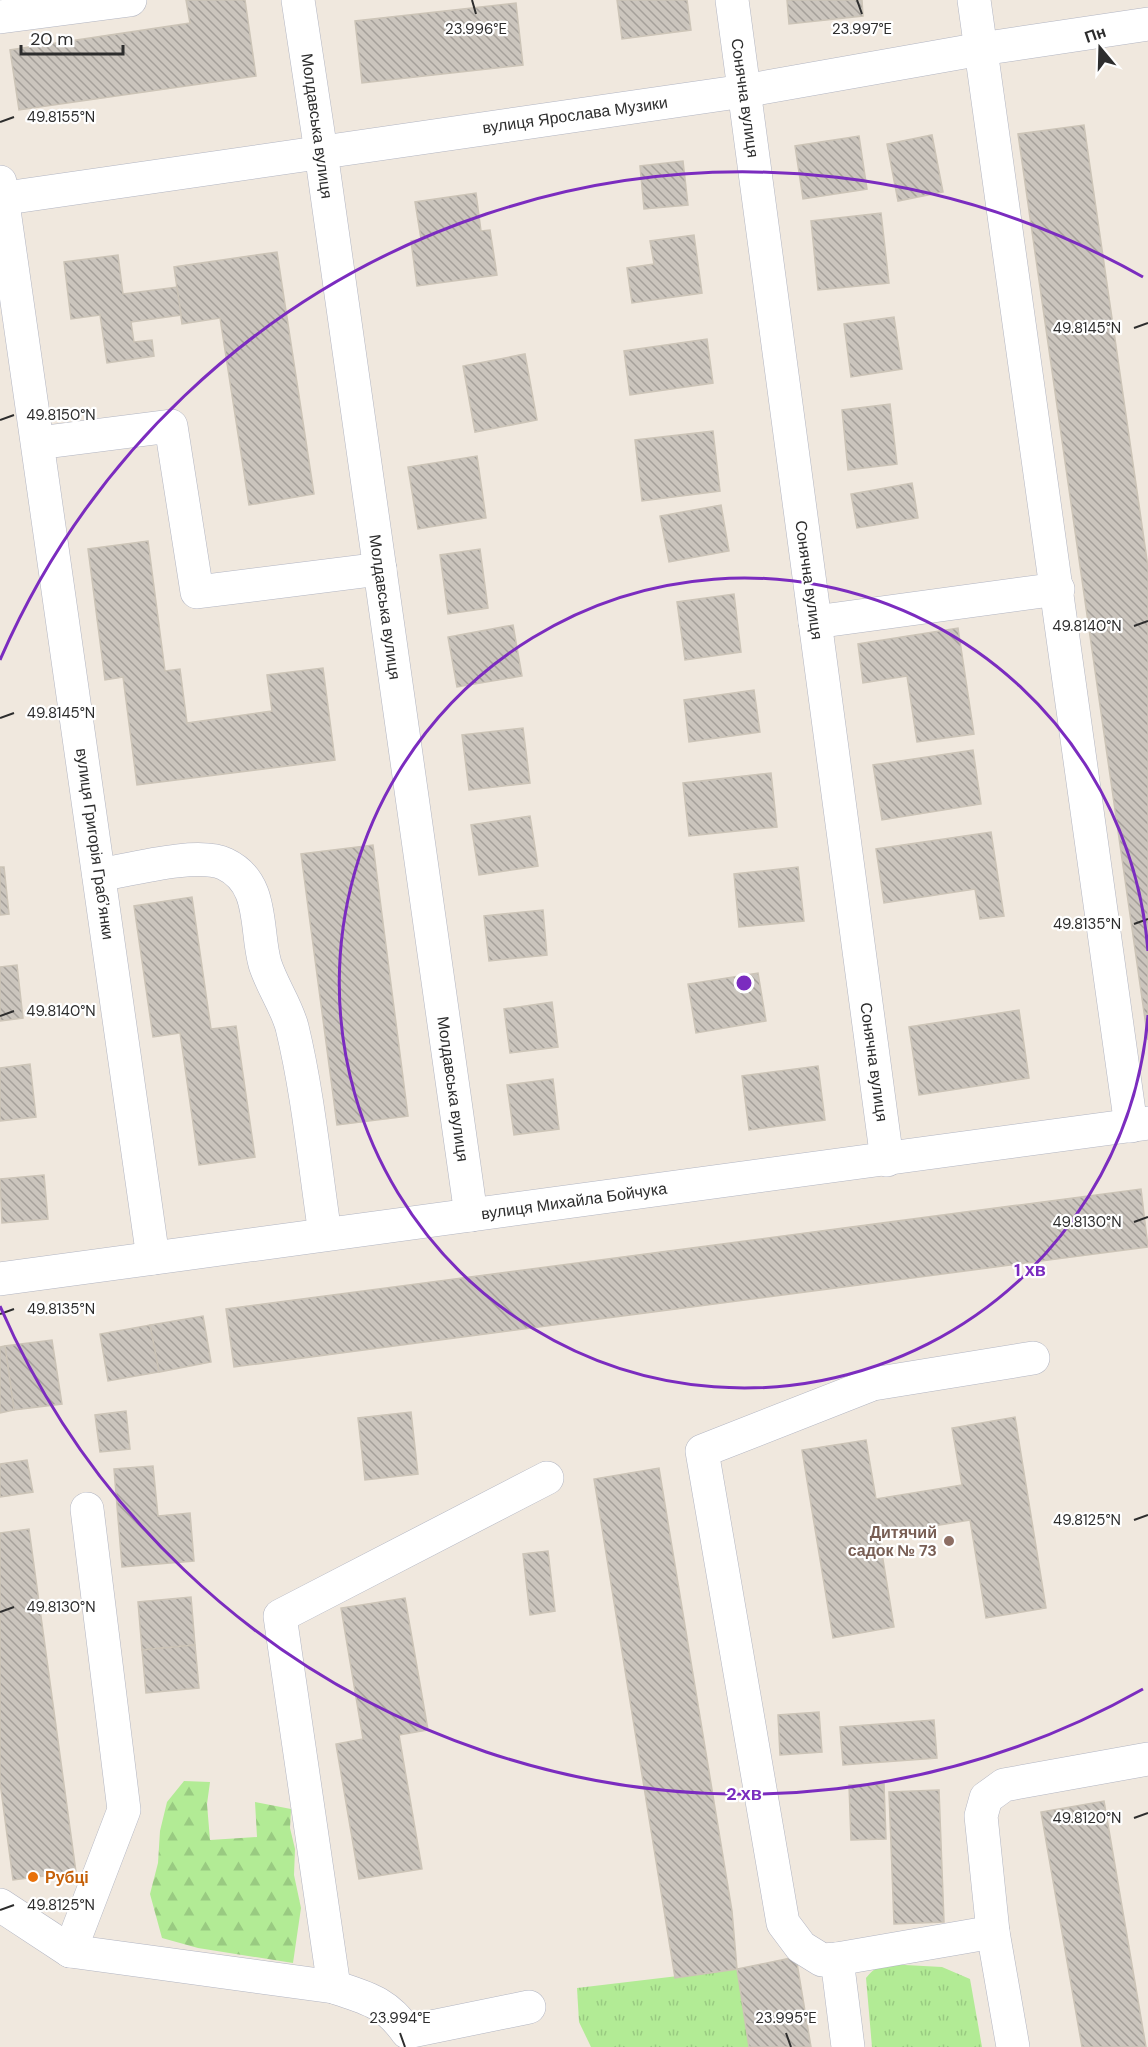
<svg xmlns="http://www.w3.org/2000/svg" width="1148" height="2047" font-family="'DM Sans',sans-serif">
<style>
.grass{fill:url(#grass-tufts)}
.forest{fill:url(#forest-firs)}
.building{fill:url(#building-back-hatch);stroke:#ccc4b7;stroke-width:1.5}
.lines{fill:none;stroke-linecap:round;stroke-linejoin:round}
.minor-casing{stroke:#b2b5c2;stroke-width:34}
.minor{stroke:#fff;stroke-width:33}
.ticks{fill:none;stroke:#2d2d2d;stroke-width:2}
.ring{fill:none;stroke:#7b2cbf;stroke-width:3}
.education-dot{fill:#8d6e63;stroke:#fff;stroke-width:2}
.food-dot{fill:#e8710a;stroke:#fff;stroke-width:2}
.labels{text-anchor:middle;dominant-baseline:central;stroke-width:4.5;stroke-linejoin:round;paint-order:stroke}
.street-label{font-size:16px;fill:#2d2d2d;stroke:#fff}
.education-label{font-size:16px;font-weight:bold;fill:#785e54;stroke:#fff;text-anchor:end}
.food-label{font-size:16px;font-weight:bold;fill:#c56008;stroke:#fff;text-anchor:start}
.ticks-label{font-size:15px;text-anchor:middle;fill:#2d2d2d;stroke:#fff;stroke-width:4.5;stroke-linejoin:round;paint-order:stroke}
.centre{fill:#7b2cbf;stroke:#fff;stroke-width:3}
.ring-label{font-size:18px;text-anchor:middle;font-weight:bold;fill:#7b2cbf;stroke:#fff;stroke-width:4.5;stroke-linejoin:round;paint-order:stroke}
</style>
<defs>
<pattern id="grass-tufts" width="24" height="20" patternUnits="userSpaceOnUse" patternTransform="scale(1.5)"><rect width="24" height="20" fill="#b2eb95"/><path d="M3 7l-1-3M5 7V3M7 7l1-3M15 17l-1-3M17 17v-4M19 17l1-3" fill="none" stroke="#99ca81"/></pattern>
<pattern id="forest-firs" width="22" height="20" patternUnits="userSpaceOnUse" patternTransform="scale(1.5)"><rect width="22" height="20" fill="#b2eb95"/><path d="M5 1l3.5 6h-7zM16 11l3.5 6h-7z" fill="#99ca81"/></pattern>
<pattern id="building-back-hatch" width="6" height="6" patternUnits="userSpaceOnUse" patternTransform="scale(1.5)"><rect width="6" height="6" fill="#cbc5bd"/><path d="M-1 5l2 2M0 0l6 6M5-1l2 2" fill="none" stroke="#a5a09a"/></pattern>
</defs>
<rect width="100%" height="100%" fill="#f0e8de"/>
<!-- grass -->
<g class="grass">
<path d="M905,1965L942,1967L970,1979L982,2047H872L866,1978C877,1963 887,1965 905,1965Z"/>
<polygon points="737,1969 749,2047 591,2047 579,2022 577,1988"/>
</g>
<!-- forest -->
<polygon class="forest" points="184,1781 210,1782 207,1804 210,1840 257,1837 255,1802 291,1809 290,1828 295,1849 294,1875 301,1908 293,1963 198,1948 162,1938 150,1894 158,1863 160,1831 167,1802"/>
<!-- building -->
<g class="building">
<polygon points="186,0 245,0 256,76 19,110 10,50 190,23"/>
<polygon points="617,0 687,0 691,30 622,39"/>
<polygon points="787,0 862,0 863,16 789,24"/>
<polygon points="516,3 523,65 362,83 355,21"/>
<polygon points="1084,125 1148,567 1148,1040 1018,134"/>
<polygon points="932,135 943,192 898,201 887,144"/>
<polygon points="859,136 867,189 803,199 795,146"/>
<polygon points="683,161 688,205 644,209 640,166"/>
<polygon points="476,193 481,231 490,230 497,275 417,286 411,241 421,239 415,202"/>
<polygon points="881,213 889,283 818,290 811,221"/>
<polygon points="694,235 702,293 632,303 627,268 654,264 650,241"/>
<polygon points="277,252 314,494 249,505 220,318 182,324 174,267"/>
<polygon points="118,255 123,294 177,287 181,315 131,322 134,342 152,340 154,356 107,363 100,315 71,319 64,262"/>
<polygon points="894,317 902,369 851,377 844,324"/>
<polygon points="707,339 713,383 630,395 624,351"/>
<polygon points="525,354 537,420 475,432 463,366"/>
<polygon points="890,404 897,464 848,470 842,410"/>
<polygon points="713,431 720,491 642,501 635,440"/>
<polygon points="477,456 486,518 418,529 408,467"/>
<polygon points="912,483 918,518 857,528 851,494"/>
<polygon points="721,505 729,551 669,562 660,516"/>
<polygon points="148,541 165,671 180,669 187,723 272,711 267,675 323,668 335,760 137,785 123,677 105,680 88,549"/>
<polygon points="480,549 488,608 448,614 440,555"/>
<polygon points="734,594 741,652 685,660 677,602"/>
<polygon points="513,625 522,676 457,687 448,637"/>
<polygon points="958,628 974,734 917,742 907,676 863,683 858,644"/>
<polygon points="754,690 760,732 689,742 684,700"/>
<polygon points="523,728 530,783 469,790 462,735"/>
<polygon points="973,750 981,804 882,820 873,765"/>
<polygon points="771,773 777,827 689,836 683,783"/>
<polygon points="530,816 538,866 479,875 471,825"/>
<polygon points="991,832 1004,916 980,919 975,889 884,903 876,849"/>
<polygon points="373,845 408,1116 337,1125 301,854"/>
<polygon points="0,867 4,867 9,914 0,915"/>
<polygon points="798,867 804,921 739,927 734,874"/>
<polygon points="192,897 211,1029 236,1026 255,1157 199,1165 180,1033 153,1037 134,906"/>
<polygon points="543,910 547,955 489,961 484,916"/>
<polygon points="17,965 23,1018 0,1021 0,967"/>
<polygon points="758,973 766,1021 696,1033 688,984"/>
<polygon points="552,1002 558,1047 510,1053 504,1009"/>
<polygon points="1019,1010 1029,1078 919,1095 909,1027"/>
<polygon points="30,1064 36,1117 0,1121 0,1068"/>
<polygon points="818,1066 825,1120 749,1130 742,1076"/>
<polygon points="553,1079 559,1129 514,1135 507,1085"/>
<polygon points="44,1175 48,1219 2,1223 0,1179"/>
<polygon points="1141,1189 1148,1247 234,1367 226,1309"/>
<polygon points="203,1316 211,1362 159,1372 150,1325"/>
<polygon points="150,1325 159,1372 108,1381 100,1334"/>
<polygon points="52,1340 62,1404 14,1410 5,1346"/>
<polygon points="5,1346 14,1410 0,1413 0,1347"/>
<polygon points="126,1411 130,1449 100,1452 95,1415"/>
<polygon points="411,1412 418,1474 365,1480 358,1418"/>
<polygon points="1015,1417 1046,1608 986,1618 970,1520 879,1535 894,1627 833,1638 802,1450 866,1440 876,1499 962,1485 952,1428"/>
<polygon points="27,1460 33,1492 0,1497 0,1464"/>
<polygon points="153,1466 158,1516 190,1513 194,1561 122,1567 114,1469"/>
<polygon points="659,1468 732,1911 737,1969 675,1978 594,1479"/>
<polygon points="29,1529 76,1872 13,1880 0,1782 0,1533"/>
<polygon points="548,1551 555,1611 530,1615 523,1554"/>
<polygon points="191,1597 195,1645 142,1650 138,1602"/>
<polygon points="405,1598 428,1730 399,1735 422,1869 359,1879 336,1744 363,1739 341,1608"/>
<polygon points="195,1645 199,1688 146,1693 142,1650"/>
<polygon points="819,1712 822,1752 780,1755 778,1715"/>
<polygon points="934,1720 937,1758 843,1765 840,1727"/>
<polygon points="884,1784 886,1839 851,1840 849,1785"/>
<polygon points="939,1790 944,1922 894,1924 889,1792"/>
<polygon points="1104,1801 1146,2047 1082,2047 1041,1812"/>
<polygon points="796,1957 811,2047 749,2047 737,1969"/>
</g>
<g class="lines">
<defs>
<g id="minor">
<polyline points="298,0 321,152 471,1215"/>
<polyline points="732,0 887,1160"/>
<polyline points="974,0 1131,1126"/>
<polyline points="0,17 130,0"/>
<polyline points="0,182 153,1258"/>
<polyline points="0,199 744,91 981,49 1148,24"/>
<polyline points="38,443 171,426 197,592 380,569"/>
<polyline points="815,622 1058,589"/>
<path d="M99,875C129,870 198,851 225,864C265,883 255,929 265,964C272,986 286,1005 292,1027C308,1093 315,1167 325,1234"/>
<polyline points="0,1279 1148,1123"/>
<path d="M0,1905L70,1951L334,1987C367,1998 386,2002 407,2032L529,2007"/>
<polyline points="70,1951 124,1810 87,1509"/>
<polyline points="837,1959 993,1932"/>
<polyline points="334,1987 280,1616 547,1478"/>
<polyline points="848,2047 837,1959 822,1960 801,1947 783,1923 702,1451 873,1384 1033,1358"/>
<polyline points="1013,2047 993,1932 981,1816 986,1798 1004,1785 1148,1759"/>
</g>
</defs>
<!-- minor casing -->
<use href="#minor" class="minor-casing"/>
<!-- minor -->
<use href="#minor" class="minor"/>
</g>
<!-- ticks -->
<path class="ticks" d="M472,0L476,14M857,0L862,14M0,122L14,117M1134,328L1148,323M0,420L14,415M1134,626L1148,621M0,718L14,713M1134,924L1148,919M0,1016L14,1011M1134,1222L1148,1217M0,1314L14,1309M1134,1520L1148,1515M0,1612L14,1607M1134,1818L1148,1813M0,1910L14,1905M400,2033L405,2047M786,2033L791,2047"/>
<!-- distance rings -->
<g class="ring">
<path d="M1148 1015A405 405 0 1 1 1148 951"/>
<path d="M1143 1689A811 811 0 0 1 0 1306M0 660A811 811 0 0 1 1143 277"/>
</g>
<!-- markers -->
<circle class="education-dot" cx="949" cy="1541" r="6"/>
<circle class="food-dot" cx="33" cy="1877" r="6"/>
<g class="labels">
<!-- street labels -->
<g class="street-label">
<text transform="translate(745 98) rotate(82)">Сонячна вулиця</text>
<text transform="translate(575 115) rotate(-8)">вулиця Ярослава Музики</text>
<text transform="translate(317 126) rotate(82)">Молдавська вулиця</text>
<text transform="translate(809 580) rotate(82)">Сонячна вулиця</text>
<text transform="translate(385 607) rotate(82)">Молдавська вулиця</text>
<text transform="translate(95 844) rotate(82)">вулиця Григорія Грабʼянки</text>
<text transform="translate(874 1062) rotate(82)">Сонячна вулиця</text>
<text transform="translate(453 1089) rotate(82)">Молдавська вулиця</text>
<text transform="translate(574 1201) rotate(-8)">вулиця Михайла Бойчука</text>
</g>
<!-- education labels -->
<g class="education-label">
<text x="937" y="1532">Дитячий<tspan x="937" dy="18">садок № 73</tspan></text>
</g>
<!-- food labels -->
<g class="food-label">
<text x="45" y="1877">Рубці</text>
</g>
</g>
<g class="ticks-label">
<text x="476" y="34">23.996°E</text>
<text x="862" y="34">23.997°E</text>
<text x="61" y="122">49.8155°N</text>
<text x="1087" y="333">49.8145°N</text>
<text x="61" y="420">49.8150°N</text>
<text x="1087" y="631">49.8140°N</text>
<text x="61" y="718">49.8145°N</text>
<text x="1087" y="929">49.8135°N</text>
<text x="61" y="1016">49.8140°N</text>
<text x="1087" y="1227">49.8130°N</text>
<text x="61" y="1314">49.8135°N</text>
<text x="1087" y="1525">49.8125°N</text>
<text x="61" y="1612">49.8130°N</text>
<text x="1087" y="1823">49.8120°N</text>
<text x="61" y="1910">49.8125°N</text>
<text x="400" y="2023">23.994°E</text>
<text x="786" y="2023">23.995°E</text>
</g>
<circle cx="744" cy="983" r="9" class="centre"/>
<g class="ring-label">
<text x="1030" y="1276">1 хв</text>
<text x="744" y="1800">2 хв</text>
</g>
<!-- north arrow -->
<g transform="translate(1100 48) rotate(341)" stroke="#ffffff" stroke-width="4.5" paint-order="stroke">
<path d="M0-4.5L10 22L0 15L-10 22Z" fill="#2d2d2d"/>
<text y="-9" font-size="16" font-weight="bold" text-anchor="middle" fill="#2d2d2d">Пн</text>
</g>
<!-- scale -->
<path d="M21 45v9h102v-9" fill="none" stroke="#2d2d2d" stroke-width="3"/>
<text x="30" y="45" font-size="18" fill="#2d2d2d" stroke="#ffffff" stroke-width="4.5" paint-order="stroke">20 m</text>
</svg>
